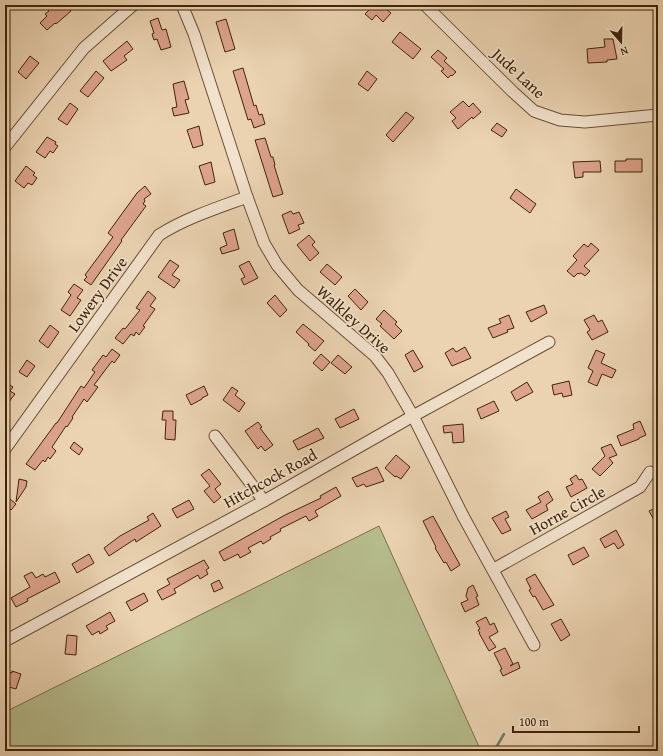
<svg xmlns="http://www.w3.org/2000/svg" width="663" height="756" font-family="'Gentium Book Plus',serif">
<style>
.green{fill:#b6bc8d;stroke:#7b704b}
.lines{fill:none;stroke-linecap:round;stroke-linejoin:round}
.stream{stroke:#777c70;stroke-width:2.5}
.building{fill:#dda38d;stroke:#402409}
.minor-casing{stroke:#6b5033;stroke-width:13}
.minor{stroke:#f2e2cd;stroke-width:11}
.labels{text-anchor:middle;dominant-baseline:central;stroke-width:3.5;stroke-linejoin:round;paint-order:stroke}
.street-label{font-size:16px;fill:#402409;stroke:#f2e2cd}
</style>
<rect width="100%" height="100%" fill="#ebd3b2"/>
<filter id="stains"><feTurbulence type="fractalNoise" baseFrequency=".005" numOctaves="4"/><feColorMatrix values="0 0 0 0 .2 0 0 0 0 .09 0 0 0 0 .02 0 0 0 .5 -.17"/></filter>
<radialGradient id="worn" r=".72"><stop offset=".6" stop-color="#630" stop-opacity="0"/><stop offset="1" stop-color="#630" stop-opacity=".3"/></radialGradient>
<!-- green -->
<polygon class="green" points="379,526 481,751 5,751 5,712"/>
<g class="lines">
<!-- stream -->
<polyline class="stream" points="494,751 504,734"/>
</g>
<!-- building -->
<g class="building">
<polygon points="44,5 65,5 71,11 56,24 55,23 47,30 40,23 47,16 45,14 49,11"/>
<polygon points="374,5 381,5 391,13 383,22 376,15 372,20 365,14"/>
<polygon points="158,18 162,30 166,29 171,47 161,50 157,39 154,40 152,34 154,33 150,21"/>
<polygon points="226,19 235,49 225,52 216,22"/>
<polygon points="400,32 421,49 413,59 392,42"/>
<polygon points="604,39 613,39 617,59 607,60 607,62 588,63 587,49 605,47"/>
<polygon points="127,41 133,49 124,56 127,60 111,71 103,61"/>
<polygon points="438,50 447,58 444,61 456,72 452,76 451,75 448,78 441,71 444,69 431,57"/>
<polygon points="30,56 39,63 26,79 18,72"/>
<polygon points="243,68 254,106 256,105 259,115 262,114 265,124 254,128 251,119 248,120 233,71"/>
<polygon points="96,71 104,78 88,97 80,91"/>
<polygon points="367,71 377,79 368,91 358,84"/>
<polygon points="184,81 189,99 185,100 189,113 174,116 172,108 177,107 173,84"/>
<polygon points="463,101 469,107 473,103 481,112 473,119 472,117 458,129 452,121 456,118 450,112"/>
<polygon points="70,103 78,109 67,125 58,119"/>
<polygon points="406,112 414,118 393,142 386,135"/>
<polygon points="497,123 507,130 502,137 491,130"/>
<polygon points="199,126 203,145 193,148 187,130"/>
<polygon points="47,137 56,142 55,144 58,146 53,153 50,151 45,158 36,152"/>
<polygon points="265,138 271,157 273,157 275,165 274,165 283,194 273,197 255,140"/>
<polygon points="626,159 642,159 642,172 615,172 615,161 626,161"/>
<polygon points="600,161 601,172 583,172 583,177 575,178 573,162"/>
<polygon points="211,162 215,182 205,185 199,166"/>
<polygon points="26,166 35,173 33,175 37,178 32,185 28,183 24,188 15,181"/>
<polygon points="145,186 151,194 144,199 145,201 143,204 146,206 121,240 122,241 91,285 84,280 87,277 85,275 113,237 108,233 137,193"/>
<polygon points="516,189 536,204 530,213 510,198"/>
<polygon points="291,211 293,214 299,212 304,223 298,225 300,229 289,234 282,215"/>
<polygon points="234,229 239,249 222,254 220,248 227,245 223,233"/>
<polygon points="309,235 315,242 312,245 319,253 310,261 297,245"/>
<polygon points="591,243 599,250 584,266 590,271 585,276 581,273 579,274 578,273 574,277 567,271 577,260 573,256 584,244 588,247"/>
<polygon points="170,260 179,266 172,275 180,280 174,288 158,277"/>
<polygon points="249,261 258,278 244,285 241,279 245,277 239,266"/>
<polygon points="327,264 342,277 335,285 320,272"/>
<polygon points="74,284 83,290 77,298 81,300 70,316 61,310 71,295 68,292"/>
<polygon points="355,289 368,302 361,310 348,296"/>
<polygon points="148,291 156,298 150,306 155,309 143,326 145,327 139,335 136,332 134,336 131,334 123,344 115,338 123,328 125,329 140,310 136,308"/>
<polygon points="275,295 287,310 280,317 267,303"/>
<polygon points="544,305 547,313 531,322 526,312"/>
<polygon points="384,310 397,322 395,324 402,331 394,339 380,326 382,324 376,319"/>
<polygon points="509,315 514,328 507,330 508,332 493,338 488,328 501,323 499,319"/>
<polygon points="594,315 598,322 602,320 608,332 592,340 587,332 590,330 584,320"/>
<polygon points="303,324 324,341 315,351 308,345 309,344 296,332"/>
<polygon points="50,325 59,332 48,348 39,341"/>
<polygon points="465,347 471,358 452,366 445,353 453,348 456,352"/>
<polygon points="112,349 120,355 114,363 112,361 94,385 98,387 87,402 84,399 72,417 73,418 67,427 66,426 52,447 56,451 50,459 48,457 45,462 43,460 35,470 26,464 56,423 57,423 81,386 84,388 95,372 92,370 103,355 106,357"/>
<polygon points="413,350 423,367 414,372 405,355"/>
<polygon points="596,350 605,354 601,363 616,370 612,378 602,374 597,386 588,382 593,371 588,368"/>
<polygon points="321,354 330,362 322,371 313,363"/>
<polygon points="338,355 352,367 345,374 331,363"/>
<polygon points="27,360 35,366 27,377 19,372"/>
<polygon points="569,381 572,395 563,397 562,393 554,395 552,385"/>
<polygon points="5,382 13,387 10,391 15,394 5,407"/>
<polygon points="527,382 533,392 516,401 511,392"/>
<polygon points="204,386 208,395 202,398 202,399 191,405 186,395"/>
<polygon points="232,387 238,391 235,395 245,403 239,412 223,400"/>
<polygon points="494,401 499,411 481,419 477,409"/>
<polygon points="354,409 359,419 340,428 335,419"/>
<polygon points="163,411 173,411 173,420 176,420 175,440 165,439 166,420 162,420"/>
<polygon points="640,421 646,435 639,438 639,439 621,446 617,436 634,429 633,424"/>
<polygon points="258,422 262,427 260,428 273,445 265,451 261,446 258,449 245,431"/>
<polygon points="463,424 464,442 453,443 452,432 444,433 443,426"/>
<polygon points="318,428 324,438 298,450 293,441"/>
<polygon points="74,442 83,449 79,455 70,448"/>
<polygon points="611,444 617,455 609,458 613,463 600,476 592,469 605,456 601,448"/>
<polygon points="396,455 410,467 401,479 396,476 395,477 385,468"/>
<polygon points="377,467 384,481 366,487 364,484 357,487 352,478"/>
<polygon points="209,469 221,484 215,489 221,497 214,503 204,491 210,486 201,475"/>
<polygon points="576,475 579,480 582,479 587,488 571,497 566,487 573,484 570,479"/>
<polygon points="19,479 27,481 26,487 16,502"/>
<polygon points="336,487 341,496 315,511 318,516 309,521 306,516 280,529 281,531 270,537 271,539 263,544 261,541 248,548 251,552 240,558 238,554 224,561 219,552 285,515 321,498 320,496"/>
<polygon points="548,491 553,500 546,505 548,510 532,519 526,510 541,502 538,497"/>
<polygon points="5,495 16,504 11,510 5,506"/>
<polygon points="189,500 194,509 177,518 172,509"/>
<polygon points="658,507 658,527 649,511"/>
<polygon points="506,511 509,517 505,519 511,530 502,534 492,518"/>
<polygon points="153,513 161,526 136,542 135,539 109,556 104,548 120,536 149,520 147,517"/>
<polygon points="433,516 460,565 451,571 446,562 444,563 435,548 436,547 423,521"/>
<polygon points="616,530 624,545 618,549 614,543 605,548 600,539"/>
<polygon points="584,547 589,556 573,565 568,555"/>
<polygon points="89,554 94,563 77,573 72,564"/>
<polygon points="204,560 209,568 206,570 208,574 200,579 198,575 174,589 176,593 162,600 157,591 170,584 167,579"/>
<polygon points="32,572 36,578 43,574 45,577 55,572 60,582 27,599 28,601 16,607 11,598 30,587 24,576"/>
<polygon points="535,574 554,605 543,610 535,596 533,597 529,590 531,589 526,579"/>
<polygon points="219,580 223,588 214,592 211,584"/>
<polygon points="473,585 478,596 476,597 479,605 465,612 461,603 468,600 466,596 468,588"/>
<polygon points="144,593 148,601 131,611 126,602"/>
<polygon points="110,612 115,621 106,626 108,629 100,634 99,631 92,635 86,626"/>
<polygon points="486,617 490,625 494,623 498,632 489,637 496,647 489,651 479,633 480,633 478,630 480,629 476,622"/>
<polygon points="561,619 570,635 561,641 551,624"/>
<polygon points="67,635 77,636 76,655 65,654"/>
<polygon points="505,648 513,664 510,666 518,662 520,668 503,676 500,670 502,669 494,653"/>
<polygon points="5,671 12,673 12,671 21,674 16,689 9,687 10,683 5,681"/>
</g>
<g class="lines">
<defs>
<g id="minor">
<polyline points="182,5 194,34 247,197 264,243 277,265 298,290 375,356 388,373 413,416 463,516 534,645"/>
<polyline points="425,5 513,92 534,111 560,120 585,122 658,115"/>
<polyline points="5,147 84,48 133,5"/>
<polyline points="215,436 264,501"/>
<path d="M5,449L159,235C186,218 217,208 247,197"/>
<polyline points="494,569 640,487 650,472"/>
<polyline points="5,641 264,501 413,416 549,342"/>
</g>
</defs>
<!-- minor casing -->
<use href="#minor" class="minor-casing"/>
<!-- minor -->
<use href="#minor" class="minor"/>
</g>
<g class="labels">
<!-- street labels -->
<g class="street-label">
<text transform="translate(519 73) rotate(43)">Jude Lane</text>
<text transform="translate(97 294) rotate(-54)">Lowery Drive</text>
<text transform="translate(354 319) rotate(42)">Walkley Drive</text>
<text transform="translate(270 478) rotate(-29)">Hitchcock Road</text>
<text transform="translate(567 510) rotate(-29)">Horne Circle</text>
</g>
</g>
<!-- margin -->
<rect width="663" height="756" fill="none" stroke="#ebd3b2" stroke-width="20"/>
<rect x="6" y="6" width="651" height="744" fill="none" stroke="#402409" stroke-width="2"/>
<rect x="10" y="10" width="643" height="736" fill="none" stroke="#402409"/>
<!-- north arrow -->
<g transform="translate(621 42) rotate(160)" stroke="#f2e2cd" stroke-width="3" paint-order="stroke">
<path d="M0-3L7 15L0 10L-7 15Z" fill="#402409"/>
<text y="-6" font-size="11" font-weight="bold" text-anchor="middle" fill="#402409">N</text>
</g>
<!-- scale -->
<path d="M513 726v6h126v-6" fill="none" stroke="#402409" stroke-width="2"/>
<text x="519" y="726" font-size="12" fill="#402409" stroke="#f2e2cd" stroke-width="3" paint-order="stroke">100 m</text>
<rect width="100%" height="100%" filter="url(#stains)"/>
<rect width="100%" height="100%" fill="url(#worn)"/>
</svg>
